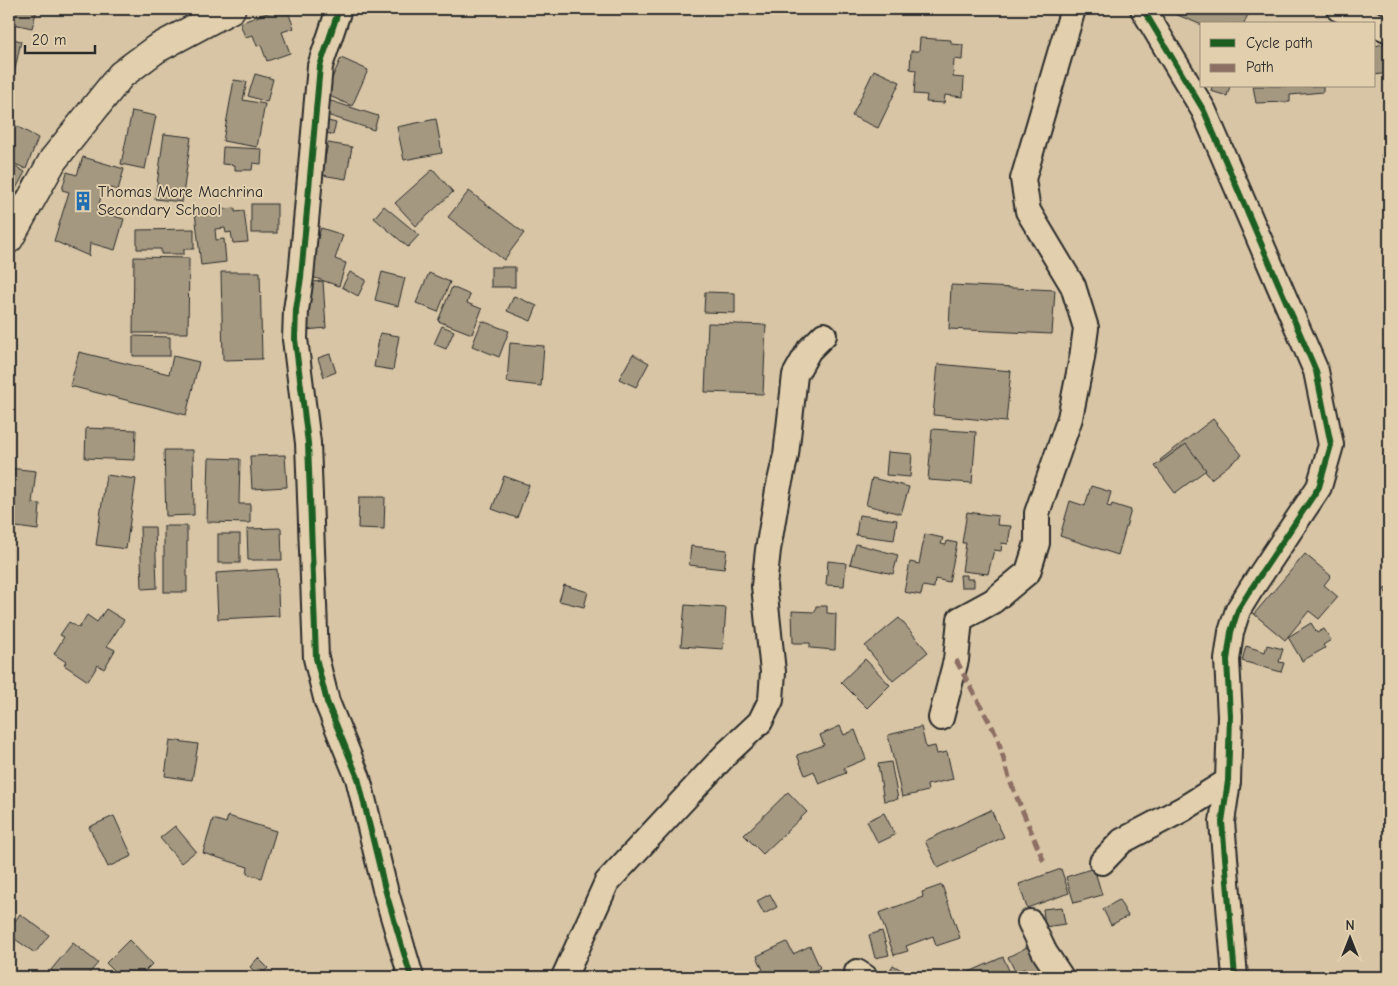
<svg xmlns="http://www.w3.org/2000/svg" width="1398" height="986" font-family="'Comic Neue',sans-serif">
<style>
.building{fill:#a49881;stroke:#2b2b2b}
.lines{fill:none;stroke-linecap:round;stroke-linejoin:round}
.street-casing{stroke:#2b2b2b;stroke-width:28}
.secondary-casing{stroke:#2b2b2b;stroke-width:31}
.street{stroke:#e2cfad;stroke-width:24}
.secondary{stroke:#e2cfad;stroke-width:28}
.quiet{stroke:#8d6e63;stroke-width:5;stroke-dasharray:10 5;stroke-linecap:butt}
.cycleway-casing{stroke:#e2cfad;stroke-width:9}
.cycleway{stroke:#1b5e20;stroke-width:6}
.labels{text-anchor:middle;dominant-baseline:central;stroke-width:4;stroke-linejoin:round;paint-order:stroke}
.poi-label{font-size:16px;fill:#2b2b2b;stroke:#e2cfad;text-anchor:start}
</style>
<rect width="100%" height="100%" fill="#d7c5a5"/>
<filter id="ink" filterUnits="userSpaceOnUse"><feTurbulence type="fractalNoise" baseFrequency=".02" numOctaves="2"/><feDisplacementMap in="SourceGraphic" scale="10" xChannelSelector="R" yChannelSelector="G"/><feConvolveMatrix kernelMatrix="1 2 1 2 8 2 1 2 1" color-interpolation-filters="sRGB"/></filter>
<g filter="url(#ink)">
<!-- building -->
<g class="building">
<polygon points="9,9 37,9 32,28 9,23"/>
<polygon points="278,9 287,9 294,28 282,32 290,53 267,61 261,45 257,46 253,35 245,37 240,23"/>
<polygon points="1178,9 1250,9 1244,24 1202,25 1175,14"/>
<polygon points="9,38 21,41 14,74 9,73"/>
<polygon points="920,38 951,40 951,44 963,45 962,60 954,59 953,77 964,78 963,97 945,95 944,103 926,102 927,95 914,94 916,70 910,69 911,51 919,51"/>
<polygon points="1389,43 1389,73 1374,75 1374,46"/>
<polygon points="341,58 368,70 352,106 325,94"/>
<polygon points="874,70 900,82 878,128 852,116"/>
<polygon points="255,74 273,79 267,102 248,96"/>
<polygon points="234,80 247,82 243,100 265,104 257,147 223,141"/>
<polygon points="1212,86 1230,86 1227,96 1211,91"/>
<polygon points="1253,86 1323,86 1323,92 1290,95 1290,102 1256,103"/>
<polygon points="328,100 378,116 374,130 324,114"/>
<polygon points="132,111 156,116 145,169 121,164"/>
<polygon points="436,119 442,153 404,160 397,127"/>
<polygon points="324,120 336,123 333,135 321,131"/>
<polygon points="9,122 38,138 26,169 9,161"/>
<polygon points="164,134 191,137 182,202 155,199"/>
<polygon points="328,143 352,147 346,179 322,175"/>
<polygon points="223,147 262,149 261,164 253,163 252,170 235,170 235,165 222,164"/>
<polygon points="1389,149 1389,164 1388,165 1381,155"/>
<polygon points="83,157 124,169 118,190 104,186 97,211 124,219 115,250 90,243 89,256 54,241 69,192 62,190 67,172 77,175"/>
<polygon points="9,163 25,172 12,196 9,194"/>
<polygon points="433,169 453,192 416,226 395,203"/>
<polygon points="469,191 524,233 504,260 448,217"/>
<rect x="251" y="204" width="26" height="29"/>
<polygon points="384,206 419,235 408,247 374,218"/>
<polygon points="235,208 235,212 244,211 248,242 233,243 231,232 226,233 225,228 215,229 216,240 224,239 226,262 201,265 195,212"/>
<polygon points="321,228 343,235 335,259 346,263 339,286 306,275"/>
<polygon points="194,229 194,249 184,249 184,254 161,254 161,249 137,249 137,230"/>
<polygon points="134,257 189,258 188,333 133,333"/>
<rect x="491" y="267" width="24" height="20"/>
<polygon points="221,272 260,272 262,359 223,360"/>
<polygon points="350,272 366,280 358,296 342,287"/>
<polygon points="382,272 405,278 398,306 375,300"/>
<polygon points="429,273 450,282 438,312 416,303"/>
<polygon points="323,281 326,328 306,330 302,283"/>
<polygon points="951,285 1055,290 1052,334 949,329"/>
<polygon points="452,287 470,295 467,303 482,309 472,334 438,321"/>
<polygon points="705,292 735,293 735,313 704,312"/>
<polygon points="514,296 537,306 531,321 507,311"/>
<polygon points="482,321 509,331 499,357 472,346"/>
<polygon points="708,323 766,325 763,394 705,392"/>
<polygon points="442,326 454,331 446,349 434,344"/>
<polygon points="380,333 399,336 393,370 374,367"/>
<polygon points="133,336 170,337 170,356 133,356"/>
<polygon points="510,343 544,346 541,386 507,382"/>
<polygon points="79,352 169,374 173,356 199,362 186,415 70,386"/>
<polygon points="330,354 336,372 324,377 318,358"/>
<polygon points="633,354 649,363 636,387 619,379"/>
<polygon points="938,364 1011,371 1006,422 933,415"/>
<polygon points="1213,419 1242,455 1211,479 1204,470 1181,488 1160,460"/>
<polygon points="86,428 136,430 135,460 85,458"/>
<polygon points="932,429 976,432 972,483 928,480"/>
<polygon points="1186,444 1206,470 1175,493 1155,466"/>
<polygon points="164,450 193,450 194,515 166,516"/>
<polygon points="888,452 912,454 910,477 886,475"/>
<polygon points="285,455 287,487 252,489 250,456"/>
<polygon points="209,458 240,459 239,504 250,504 250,523 207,522"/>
<polygon points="9,468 36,471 32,503 40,504 38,530 9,526"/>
<polygon points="106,475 136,479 126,549 96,545"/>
<polygon points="504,476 529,485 517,518 492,509"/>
<polygon points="872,478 909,487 901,514 866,505"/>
<polygon points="1091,486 1111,492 1107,506 1111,507 1112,504 1131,510 1118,555 1060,536 1070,501 1085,506"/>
<polygon points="359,497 385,497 384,529 358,528"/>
<polygon points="967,512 998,516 997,525 1011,526 1008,544 1002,543 1001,551 994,550 988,574 962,571 966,543 962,543"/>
<polygon points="859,515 897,520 894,540 856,535"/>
<rect x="164" y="526" width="23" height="66"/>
<polygon points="140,527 155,527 157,588 142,589"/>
<polygon points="281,528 282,560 248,560 247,529"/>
<rect x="218" y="534" width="22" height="29"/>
<polygon points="925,534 943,538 941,544 946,545 947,541 957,543 949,582 935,579 934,588 923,586 921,595 904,592 910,562 919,564"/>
<polygon points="856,544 898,555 893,574 850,564"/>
<polygon points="691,546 727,550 724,569 689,565"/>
<polygon points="1305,554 1331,576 1324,585 1338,597 1319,619 1309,611 1285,640 1254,614"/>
<polygon points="828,561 846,563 844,586 826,585"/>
<polygon points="277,569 279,616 218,619 216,573"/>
<polygon points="960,575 967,575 967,579 974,579 974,587 961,587"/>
<polygon points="564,585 588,592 584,607 559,601"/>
<polygon points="1389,587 1389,598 1384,589"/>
<polygon points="685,605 726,608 723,649 681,646"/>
<polygon points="816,606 827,606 827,613 836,614 835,650 810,648 810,643 793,643 792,611 815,612"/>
<polygon points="106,609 124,620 107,646 115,650 104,669 98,665 88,681 64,665 66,662 54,654 64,637 60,635 69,622 79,628 87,615 97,622"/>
<polygon points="899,618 928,652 893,681 865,646"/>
<polygon points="1311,623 1317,633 1324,629 1331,640 1323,645 1325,648 1302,661 1288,637"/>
<polygon points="1267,645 1283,649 1279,662 1284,663 1281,672 1242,661 1246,646 1265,652"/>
<polygon points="865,659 890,685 867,708 841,682"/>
<polygon points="840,726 844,735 855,730 866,759 844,768 846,773 819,784 814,771 805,775 797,755 824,745 820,735"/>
<polygon points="921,727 926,748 935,746 937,754 947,752 953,779 927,785 928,791 902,797 888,735"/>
<polygon points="170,740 198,744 192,780 165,776"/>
<polygon points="891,762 898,799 884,801 878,764"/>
<polygon points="788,792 807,812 763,854 744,835"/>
<polygon points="991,810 1004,837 938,868 925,841"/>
<polygon points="884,813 895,835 878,843 867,821"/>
<polygon points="114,816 132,856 108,867 89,827"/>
<polygon points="228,816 276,831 262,878 247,874 248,867 203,853 213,819 226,823"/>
<polygon points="175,826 196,851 181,863 160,838"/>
<polygon points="1094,868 1102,895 1074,903 1066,877"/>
<polygon points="1061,869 1069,893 1027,908 1019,884"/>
<polygon points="942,885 960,938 936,946 933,936 906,946 908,951 894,955 879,913 923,897 922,892"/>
<polygon points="770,894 777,907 764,914 757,901"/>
<polygon points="1119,900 1128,916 1111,925 1103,909"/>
<polygon points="1062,907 1065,924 1045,927 1043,909"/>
<polygon points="20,914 49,935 35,953 9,935 9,930"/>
<polygon points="882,931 889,955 875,958 869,935"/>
<polygon points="129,940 152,964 139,977 120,977 106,963"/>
<polygon points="787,942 793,954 810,946 820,968 811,972 814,977 766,977 757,956"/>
<polygon points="73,943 98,963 86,977 60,977 51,970"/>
<polygon points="1033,944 1047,971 1030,977 1025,968 1016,973 1008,957"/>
<polygon points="1003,957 1012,977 958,977"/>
<polygon points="258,958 268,968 259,976 250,967"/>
<polygon points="893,965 913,977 894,977 888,974"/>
<polygon points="299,972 304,977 294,977"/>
</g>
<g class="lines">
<defs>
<g id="street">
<polyline points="339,9 320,66 301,277 296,310 295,339 308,443 316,658 327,702 358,778 385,889 411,977"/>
<polyline points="1143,9 1204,111 1316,371 1331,445 1319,487 1251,589 1238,610 1231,632 1227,660 1230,716 1228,781 1222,822 1235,977"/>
<polyline points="1339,9 1389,30"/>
<polyline points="941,718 956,660 960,619 993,601 1028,572 1037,543 1037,513 1070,418 1082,358 1086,328 1073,286 1028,211 1023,179 1073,9"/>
<polyline points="1102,862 1122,841 1183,809 1228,781"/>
<polyline points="1030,922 1045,953 1061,977"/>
<polyline points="857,972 865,977"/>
<polyline points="564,977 607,882 728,752 760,722 771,700 773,672 764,586 768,550 778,490 786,455 795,375 809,350 824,335"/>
</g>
<polyline id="secondary" points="9,239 53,160 121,75 156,49 231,9"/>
</defs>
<!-- street casing -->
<use href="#street" class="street-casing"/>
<!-- secondary casing -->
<use href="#secondary" class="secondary-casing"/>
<!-- street -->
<use href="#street" class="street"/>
<!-- secondary -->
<use href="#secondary" class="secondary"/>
<!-- quiet -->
<polyline class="quiet" points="956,660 997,736 1010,781 1044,862"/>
<defs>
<g id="cycleway">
<polyline points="339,9 320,66 301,277 296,310 295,339 308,443 316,658 327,702 358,778 385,889 411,977"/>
<polyline points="1143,9 1204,111 1316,371 1331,445 1319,487 1251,589 1238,610 1231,632 1227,660 1230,716 1228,781 1222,822 1235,977"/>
</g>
</defs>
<!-- cycleway casing -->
<use href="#cycleway" class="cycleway-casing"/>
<!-- cycleway -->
<use href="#cycleway" class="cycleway"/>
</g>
</g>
<!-- icons -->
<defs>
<symbol id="building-bare" viewBox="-9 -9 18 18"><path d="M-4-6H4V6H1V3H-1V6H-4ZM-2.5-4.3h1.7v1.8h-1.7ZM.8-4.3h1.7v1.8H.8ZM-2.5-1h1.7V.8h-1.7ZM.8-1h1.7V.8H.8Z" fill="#1f6fb2" stroke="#e2cfad" stroke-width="2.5" paint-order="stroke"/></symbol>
</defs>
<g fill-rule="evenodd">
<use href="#building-bare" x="69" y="187" width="28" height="28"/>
</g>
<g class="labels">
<!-- poi labels -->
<g class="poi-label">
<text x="98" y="192">Thomas More Machrina<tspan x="98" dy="18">Secondary School</tspan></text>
</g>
</g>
<!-- margin -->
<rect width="1398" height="986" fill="none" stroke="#e2cfad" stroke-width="30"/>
<rect x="15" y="15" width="1368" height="956" fill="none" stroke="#2b2b2b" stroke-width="2" filter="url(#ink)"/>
<!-- legend -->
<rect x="1200" y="22" width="175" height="65" fill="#e2cfad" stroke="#998d79"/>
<rect x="1210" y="39" width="25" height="8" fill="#1b5e20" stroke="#998d79"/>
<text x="1246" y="48" font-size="15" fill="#2b2b2b">Cycle path</text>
<rect x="1210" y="64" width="25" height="8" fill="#8d6e63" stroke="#998d79"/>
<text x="1246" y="72" font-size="15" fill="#2b2b2b">Path</text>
<!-- north arrow -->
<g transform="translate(1350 938)" stroke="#e2cfad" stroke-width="4" paint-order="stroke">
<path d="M0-4L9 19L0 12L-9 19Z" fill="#2b2b2b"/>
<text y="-8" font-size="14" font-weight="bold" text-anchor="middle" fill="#2b2b2b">N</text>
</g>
<!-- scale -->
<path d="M25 45v8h70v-8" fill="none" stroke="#2b2b2b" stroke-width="2.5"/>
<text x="32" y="45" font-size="15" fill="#2b2b2b" stroke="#e2cfad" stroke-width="4" paint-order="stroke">20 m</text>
</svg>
